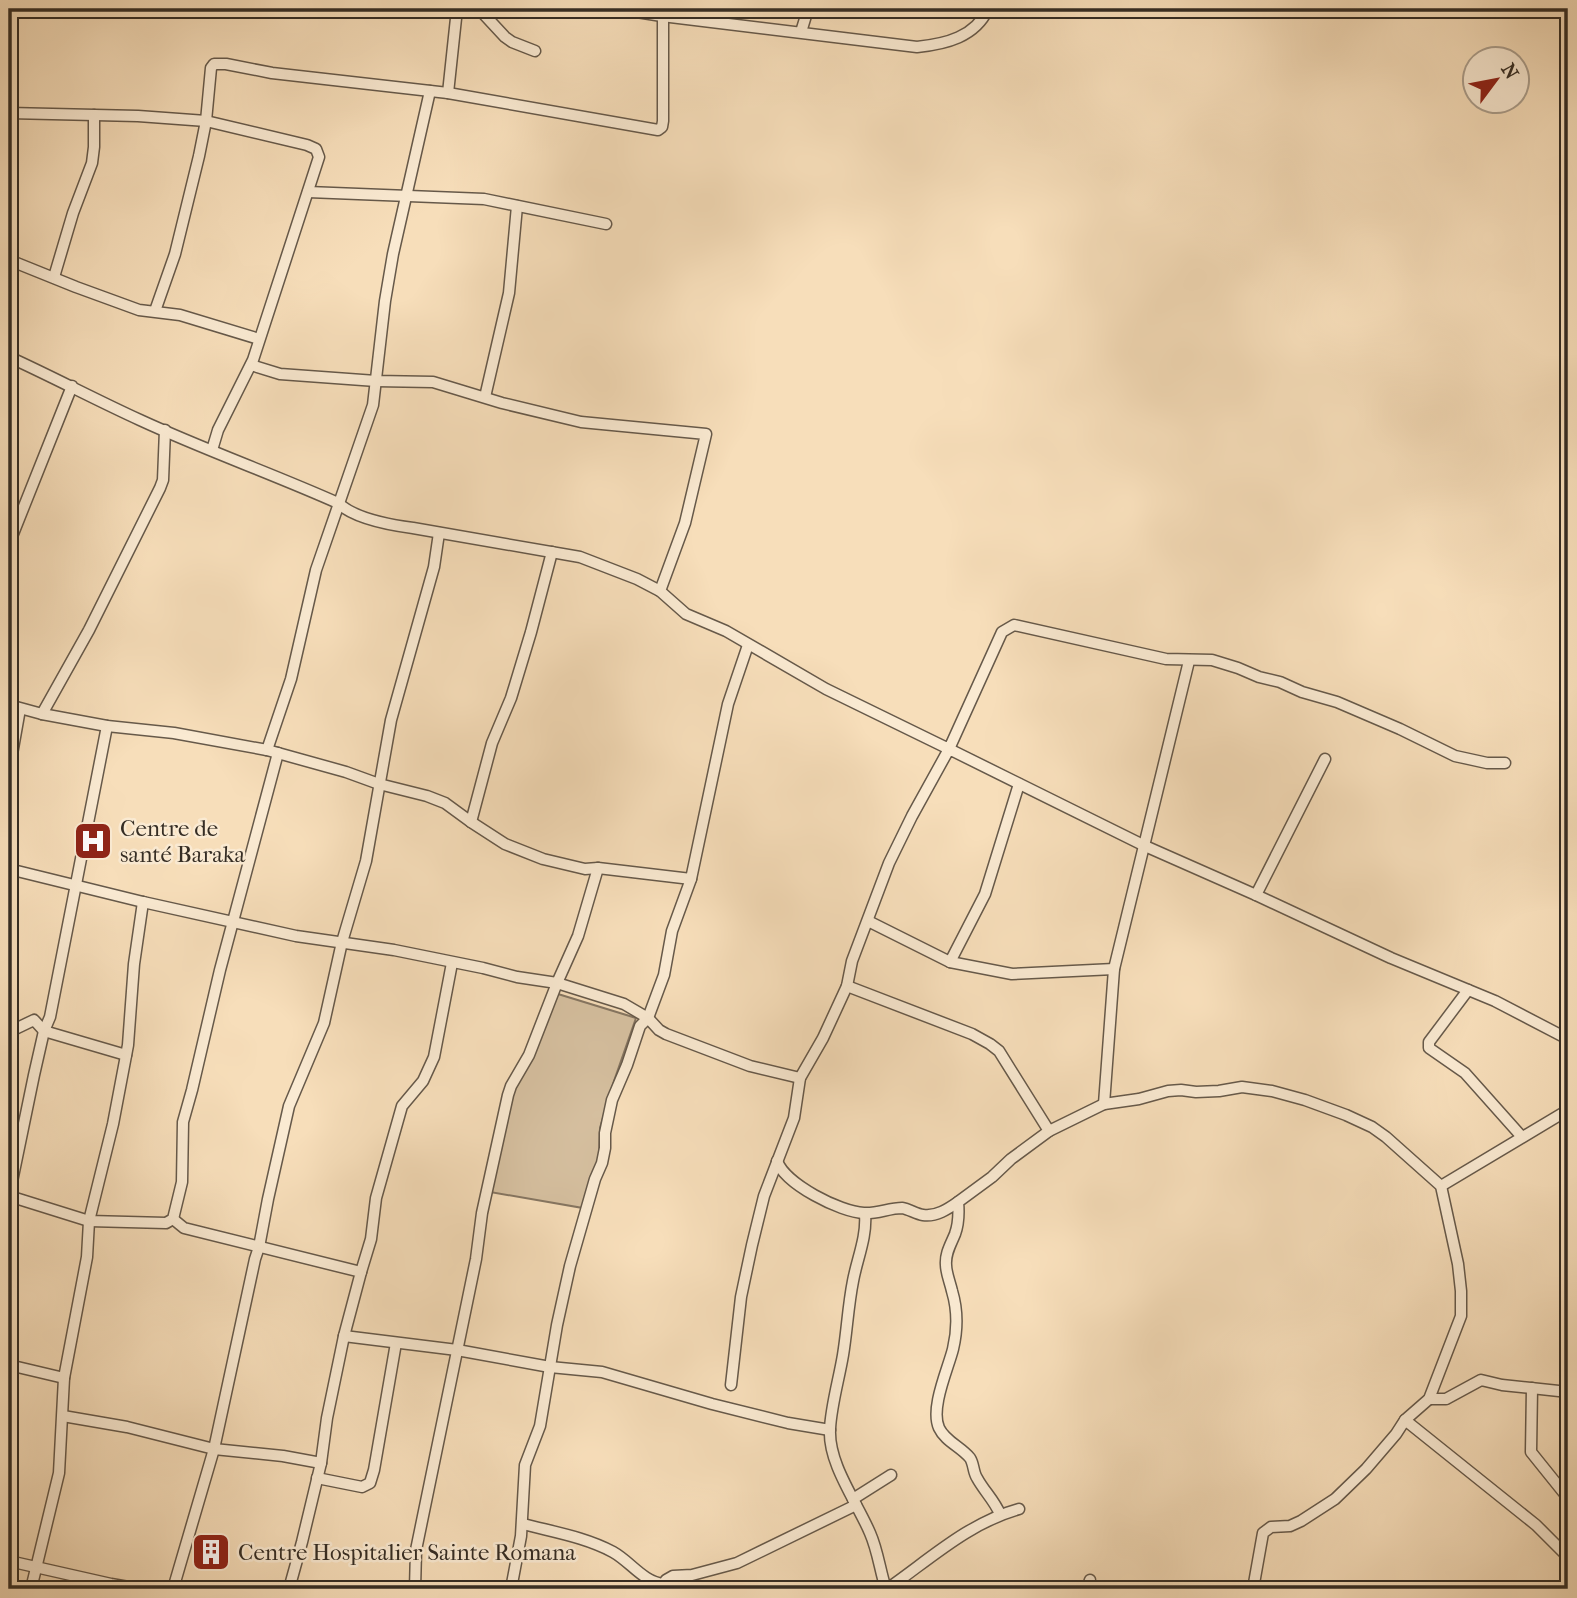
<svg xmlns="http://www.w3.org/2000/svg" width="1577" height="1598" font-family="'IM FELL French Canon',serif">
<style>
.green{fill:#d6c0a0;stroke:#867662;stroke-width:2}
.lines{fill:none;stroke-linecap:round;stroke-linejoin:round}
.minor-casing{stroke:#66594a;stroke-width:13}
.minor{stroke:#faead2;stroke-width:10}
.labels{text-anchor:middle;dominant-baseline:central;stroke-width:5;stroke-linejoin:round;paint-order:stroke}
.poi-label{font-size:23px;fill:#352d24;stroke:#faead2;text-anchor:start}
</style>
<rect width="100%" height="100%" fill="#f7deba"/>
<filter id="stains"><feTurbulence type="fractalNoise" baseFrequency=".00286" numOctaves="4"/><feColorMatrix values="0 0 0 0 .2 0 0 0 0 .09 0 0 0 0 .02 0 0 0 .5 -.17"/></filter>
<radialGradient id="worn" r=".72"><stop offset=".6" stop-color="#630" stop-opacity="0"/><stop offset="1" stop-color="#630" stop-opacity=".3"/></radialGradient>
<!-- green -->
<polygon class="green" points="558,994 636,1018 614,1081 600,1128 599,1157 583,1208 490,1192 515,1086"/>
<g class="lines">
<defs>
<g id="minor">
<polyline points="479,9 505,37 512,42 535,51"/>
<path d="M618,9L662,16L917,47C946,44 975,37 988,9"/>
<polyline points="801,32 808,9"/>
<polyline points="448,93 457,9"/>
<polyline points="9,113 138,116 206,121 307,145 316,149 319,157 253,360 218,430 212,450"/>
<polyline points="308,192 484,199 606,224"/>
<polyline points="9,260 76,287 139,310 180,315 259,339"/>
<polyline points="54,277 73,213 92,163 94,147 94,115"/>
<polyline points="155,311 175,254 199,156 206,121 211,68 214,64 226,64 272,73 448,93 658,130 662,127 663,121 663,9"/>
<path d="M9,357C53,377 96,400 140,420C205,450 273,474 338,503C355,519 390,525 413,528L580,557L637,579L660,591L686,614L726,631L826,689L949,749L1002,632L1014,625L1166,659L1212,660L1238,668L1259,677L1280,682L1302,692L1337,702L1400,729L1455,756L1487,763H1505"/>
<polyline points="251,365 280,374 376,381 433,382 502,403 581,422 706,434 685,523 660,591"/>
<polyline points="485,397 509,293 517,206"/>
<polyline points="9,544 72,386"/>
<polyline points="9,705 42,714 107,726 174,733 267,750 346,772 379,784 427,796 445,803 471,822 505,844 543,859 585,869 598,868 691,879"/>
<polyline points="42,714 89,630 160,488 163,480 165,430"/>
<polyline points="107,726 50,1017 44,1031 34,1075 9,1196 89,1221 166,1223 173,1219 182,1182 183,1122 192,1090 220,970 278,753"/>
<polyline points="267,750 291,679 316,570 373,405 385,301 393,254 430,91"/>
<polyline points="9,771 20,709"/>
<polyline points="471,822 492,743 511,698 531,632 552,552"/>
<polyline points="9,869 143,902 296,936 394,950 483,968 517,977 557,983 624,1004 648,1018 659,1030 666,1034 750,1066 800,1078"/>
<polyline points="1256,895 1325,759"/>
<polyline points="868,921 950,962 1012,974 1114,969"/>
<polyline points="950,962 985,894 1019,784"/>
<polyline points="847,986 972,1034 990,1044 999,1051 1049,1131"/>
<polyline points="1468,990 1429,1042 1429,1048 1465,1073 1522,1137"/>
<polyline points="9,1032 34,1020 44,1031 126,1055"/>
<polyline points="1104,1104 1114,969 1189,661"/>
<path d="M777,1161C785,1184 840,1212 864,1213C877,1214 889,1208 902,1208C909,1209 916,1214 923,1215C936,1217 948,1209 958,1202"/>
<polyline points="1441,1186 1568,1110"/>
<path d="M865,1214C867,1237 857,1259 853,1281C848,1306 847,1331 843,1355C839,1379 831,1406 830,1429C828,1464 857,1502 870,1533C878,1551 880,1571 886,1589"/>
<polyline points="173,1219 184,1228 361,1272 344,1336 457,1350 550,1367 602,1372 712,1404 788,1423 830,1430"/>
<polyline points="361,1272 371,1239 376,1198 402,1106 423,1081 434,1057 452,963"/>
<polyline points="9,1365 64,1378"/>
<polyline points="731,1385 741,1297 752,1245 764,1196 794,1118 800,1078 823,1038 847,986 852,961 889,863 912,816 949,749 1145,846 1256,895 1391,958 1495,1001 1568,1039"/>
<polyline points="1532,1388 1531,1452 1568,1498"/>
<polyline points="1429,1399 1446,1399 1481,1380 1502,1385 1568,1392"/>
<polyline points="63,1416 127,1427 214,1449 283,1456 321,1463"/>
<polyline points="1405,1420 1536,1525 1568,1557"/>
<polyline points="317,1478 362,1487 370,1483 374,1470 396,1343"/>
<polyline points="853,1499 891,1475"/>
<path d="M1000,1514C994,1500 984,1491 977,1478C973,1472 974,1464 970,1458C961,1447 945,1441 939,1428C930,1408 948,1369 953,1349C958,1328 958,1311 952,1291C950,1282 946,1273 946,1265C945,1253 951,1244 955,1234C959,1223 959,1213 958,1202L992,1177L1011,1159L1049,1131L1104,1104L1139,1099L1168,1091L1181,1090L1196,1092L1219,1091L1242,1087L1272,1091L1305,1100L1346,1115L1372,1127L1386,1137L1441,1186L1458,1264L1461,1291V1316L1429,1399L1405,1420L1396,1434L1366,1469L1335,1499L1301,1521L1290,1526L1271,1527L1263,1533L1253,1589"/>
<path d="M523,1524C553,1532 585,1537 613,1552C631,1562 643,1582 664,1584"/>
<polyline points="9,1561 111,1584 140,1589"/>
<polyline points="31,1589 59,1473 64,1378 87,1257 89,1221 113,1124 128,1045 134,964 143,902"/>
<polyline points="173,1589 214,1449 255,1259 259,1247 268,1199 289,1106 324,1023 342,942 366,861 391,720 434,567 439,533"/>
<polyline points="289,1589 302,1542 321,1463 327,1418 344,1336"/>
<polyline points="415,1589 416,1550 476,1259 482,1213 508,1095 511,1086 529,1055 557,983 578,936 598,868"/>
<polyline points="511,1589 521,1536 525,1465 540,1426 557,1325 570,1266 595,1179 602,1163 605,1148 605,1133 612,1100 627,1065 640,1026 648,1018 664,975 672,931 691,879 728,704 748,645"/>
<polyline points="667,1589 664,1584 666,1580 673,1576 692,1575 737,1563 856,1505"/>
<path d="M887,1589C929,1560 968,1523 1019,1509"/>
<polyline points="1087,1589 1090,1580"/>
</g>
</defs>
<!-- minor casing -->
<use href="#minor" class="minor-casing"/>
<!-- minor -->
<use href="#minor" class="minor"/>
</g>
<!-- icons -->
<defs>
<symbol id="hospital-square" viewBox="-11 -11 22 22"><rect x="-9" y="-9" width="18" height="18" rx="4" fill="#8f2418" stroke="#faead2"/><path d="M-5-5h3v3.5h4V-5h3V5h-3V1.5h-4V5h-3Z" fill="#fff"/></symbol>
<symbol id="building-square" viewBox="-11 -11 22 22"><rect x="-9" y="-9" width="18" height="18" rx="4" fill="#8f2418" stroke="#faead2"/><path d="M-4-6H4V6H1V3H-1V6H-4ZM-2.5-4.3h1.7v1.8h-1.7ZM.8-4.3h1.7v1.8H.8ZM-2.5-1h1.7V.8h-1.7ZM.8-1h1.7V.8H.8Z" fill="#fff"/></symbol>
</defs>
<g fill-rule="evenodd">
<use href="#hospital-square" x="71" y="819" width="44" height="44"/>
<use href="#building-square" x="189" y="1530" width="44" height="44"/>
</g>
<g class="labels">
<!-- poi labels -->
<g class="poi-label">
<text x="120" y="828">Centre de<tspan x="120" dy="26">santé Baraka</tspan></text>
<text x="238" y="1552">Centre Hospitalier Sainte Romana</text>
</g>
</g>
<!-- margin -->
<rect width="1577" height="1598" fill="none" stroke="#f7deba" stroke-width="35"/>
<rect x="10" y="10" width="1556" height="1577" fill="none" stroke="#352d24" stroke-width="3.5"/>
<rect x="18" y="18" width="1542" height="1563" fill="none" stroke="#352d24" stroke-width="2"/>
<!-- north arrow -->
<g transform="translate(1496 80) rotate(58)"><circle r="33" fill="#faead2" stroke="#ab9e8c" stroke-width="2"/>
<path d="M0-5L12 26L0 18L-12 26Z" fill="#8f2418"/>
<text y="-10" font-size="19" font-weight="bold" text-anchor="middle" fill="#352d24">N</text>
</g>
<rect width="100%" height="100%" filter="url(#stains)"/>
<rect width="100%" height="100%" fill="url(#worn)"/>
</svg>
